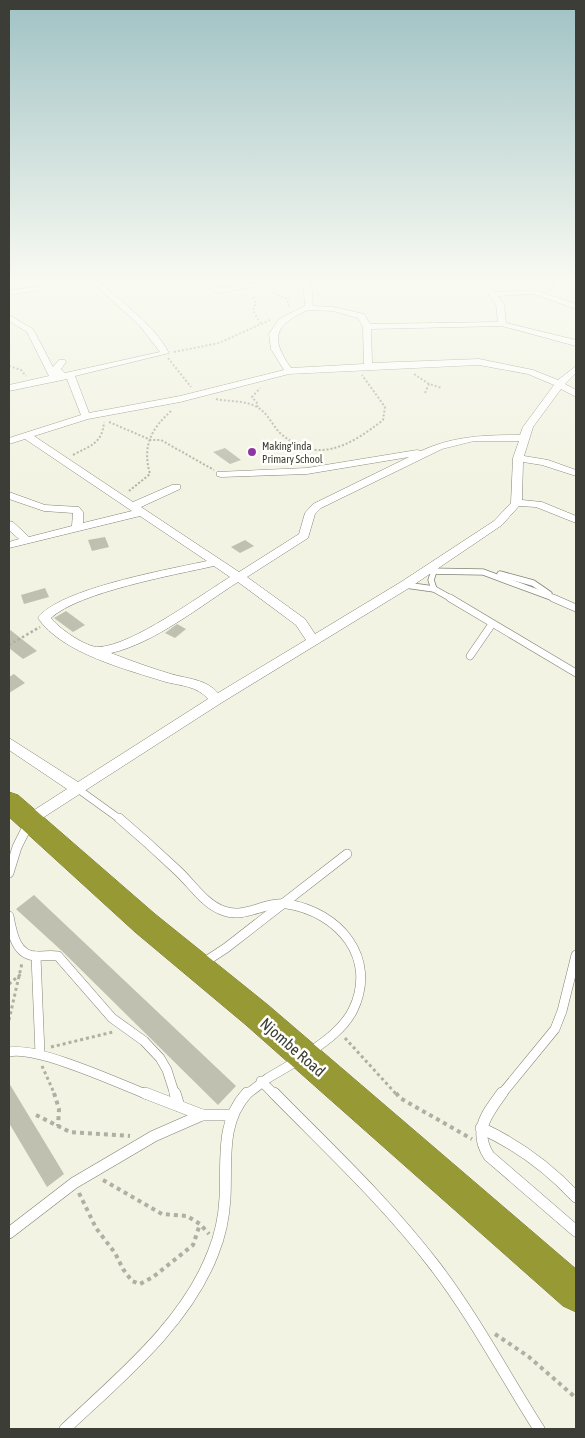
<svg xmlns="http://www.w3.org/2000/svg" width="585" height="1438" font-family="'Asap Condensed',sans-serif">
<style>
.building{fill:#bfc0b0}
.lines{fill:none;stroke-linecap:round;stroke-linejoin:round}
.lane-far3-casing{stroke:#838475;stroke-width:7}
.lane-far2-casing{stroke:#838475;stroke-width:8}
.lane-far1-casing{stroke:#838475;stroke-width:10}
.lane-casing{stroke:#838475;stroke-width:12}
.street-casing{stroke:#838475;stroke-width:1}
.highway-casing{stroke:#787936;stroke-width:1}
.path-far3{stroke:#afb0a3;stroke-width:2;stroke-dasharray:2 2;stroke-linecap:butt}
.path-far2{stroke:#afb0a3;stroke-width:2.5;stroke-dasharray:2.5 2.5;stroke-linecap:butt}
.path-far1{stroke:#afb0a3;stroke-width:3;stroke-dasharray:3 3;stroke-linecap:butt}
.path{stroke:#afb0a3;stroke-width:4;stroke-dasharray:4 4;stroke-linecap:butt}
.lane-far3{stroke:#fff;stroke-width:5.5}
.lane-far2{stroke:#fff;stroke-width:7}
.lane-far1{stroke:#fff;stroke-width:9}
.lane{stroke:#fff;stroke-width:11}
.street{fill:#fff;fill-rule:evenodd}
.highway{fill:#979935;fill-rule:evenodd}
.poi-dot{fill:#8f36a2;stroke:#fffffc;stroke-width:2}
.labels{text-anchor:middle;dominant-baseline:central;stroke-width:5;stroke-linejoin:round;paint-order:stroke}
.far-poi-label{font-size:11px;fill:#3d3d37;stroke:#fffffc;text-anchor:start}
.near-street-label{font-size:16px;fill:#3d3d37;stroke:#fffffc}
</style>
<rect width="100%" height="100%" fill="#f2f3e2"/>
<!-- building -->
<g class="building">
<polygon points="225,448 241,460 230,464 213,452"/>
<polygon points="105,537 109,547 92,551 88,540"/>
<polygon points="245,540 254,546 240,553 231,547"/>
<polygon points="45,588 49,597 24,604 21,595"/>
<polygon points="66,611 85,625 73,632 54,618"/>
<polygon points="177,624 186,629 175,638 165,633"/>
<polygon points="9,629 37,651 23,659 9,648"/>
<polygon points="14,674 25,683 9,693 9,677"/>
<polygon points="34,895 236,1086 218,1105 63,952 16,909"/>
<polygon points="9,1083 64,1174 47,1187 9,1123"/>
</g>
<g class="lines">
<defs>
<g id="lane-far3">
<polyline points="426,571 483,572 556,599"/>
<polyline points="434,571 431,580 434,589"/>
<polyline points="500,574 533,583 549,594"/>
<polyline points="405,585 434,589 452,599"/>
</g>
<g id="lane-far2">
<polyline points="450,598 576,673"/>
<polyline points="553,598 576,608"/>
<polyline points="470,656 492,624"/>
<polyline points="78,789 121,820"/>
</g>
<g id="lane-far1">
<path d="M119,818C139,835 159,853 178,871C192,884 205,905 224,911C245,919 265,901 287,904C339,912 378,958 353,1010C344,1028 326,1041 310,1052"/>
<polyline points="9,873 17,847 28,825"/>
<path d="M9,916C12,933 16,957 38,956C45,956 51,955 58,956L112,1018L144,1041L160,1058L167,1070L175,1095"/>
<polyline points="36,956 40,1054"/>
<polyline points="203,963 226,948 347,854"/>
<path d="M9,1052C37,1046 118,1083 148,1095"/>
<polyline points="261,1081 275,1095"/>
<polyline points="246,1095 268,1078 297,1061"/>
<polyline points="501,1095 555,1029 562,1011 576,955"/>
</g>
<g id="lane">
<polyline points="145,1093 202,1115"/>
<polyline points="175,1093 179,1106"/>
<path d="M274,1093C329,1149 387,1203 435,1266C474,1317 504,1374 539,1429"/>
<path d="M502,1093C486,1115 473,1131 489,1156L576,1231"/>
<path d="M481,1128C518,1145 548,1167 576,1197"/>
<polyline points="9,1233 74,1183 154,1136 202,1115 232,1115"/>
<path d="M65,1429C119,1378 186,1324 213,1253C220,1236 224,1217 225,1198C227,1161 220,1122 247,1093"/>
</g>
<g id="street">
<polygon points="68,282 86,282 9,295 9,291"/>
<path d="M92,282H100C124,305 153,323 169,353L75,376L89,413L180,396L284,370L271,349L269,334L279,319L305,306L303,282H311L313,306L333,307L364,314L370,324L498,322L496,304L479,282H487L495,292L535,290L576,304V309L534,294L498,296L504,304L506,323L576,340V346L502,326L371,329L372,363L479,359L533,370L558,380L576,366V373L565,384L576,390V397L561,389L533,427L524,456L548,460L576,470V476L542,465L523,462L522,500L542,502L576,516V523L536,507L519,506L502,525L409,588L221,703L30,826L25,824L22,820L25,816L67,789L9,750V738L78,782L208,699C197,686 182,686 166,682C128,670 61,653 38,618C58,589 170,569 207,561L140,516L9,548V542L19,539L9,530V521L13,522L29,537L72,526L73,513L44,511L9,499V492L45,505L79,507L83,512V523L132,511L25,439L9,444V438L81,415L67,379L9,391V385L49,376L27,332L9,321V315L33,329L53,367L59,360H65L66,362L61,369L65,373L160,352L140,326ZM308,310L333,311L358,318L363,327L364,364L291,368C269,337 275,325 308,310ZM479,365L528,374L554,385L523,427L520,435C485,435 453,436 421,451L417,450L307,468L217,472V476L221,477L307,474L409,457L313,504L305,513L299,534L239,572L141,507L180,489V485H172L133,502L34,436L88,419L180,402L289,374ZM474,441H519L513,458L511,503L494,521L401,582L315,634L305,619L247,577L308,538L315,514L321,508L442,449ZM214,566L230,577C199,596 133,645 99,647C87,648 58,628 51,618C79,592 174,575 214,566ZM238,582L296,625L306,640L218,693C206,679 188,679 171,674C151,668 131,661 111,653C153,644 202,605 238,582Z"/>
<polygon points="262,282 279,282 220,293 208,287 212,285 221,288"/>
</g>
<polygon id="highway" points="9,792 18,795 155,914 268,1005 576,1269 576,1312 563,1306 246,1025 135,932 9,817"/>
</defs>
<!-- lane-far3 casing -->
<use href="#lane-far3" class="lane-far3-casing"/>
<!-- lane-far2 casing -->
<use href="#lane-far2" class="lane-far2-casing"/>
<!-- lane-far1 casing -->
<use href="#lane-far1" class="lane-far1-casing"/>
<!-- lane casing -->
<use href="#lane" class="lane-casing"/>
<!-- street casing -->
<use href="#street" class="street-casing"/>
<!-- highway casing -->
<use href="#highway" class="highway-casing"/>
<!-- path-far3 -->
<g class="path-far3">
<polyline points="549,290 558,282"/>
<polyline points="274,293 287,299 289,307"/>
<polyline points="253,297 256,303 253,310 260,323"/>
<polyline points="174,352 219,343 272,319"/>
<polyline points="168,358 191,387"/>
<polyline points="9,366 21,370 26,376"/>
<polyline points="414,374 429,384 442,388"/>
<polyline points="425,393 429,384"/>
<path d="M216,399C229,402 245,400 257,407C268,413 272,425 280,433C317,466 351,445 383,420L385,407L362,375"/>
<polyline points="257,407 258,404 252,397 260,388"/>
<polyline points="109,422 151,440 161,440 214,470"/>
<path d="M73,455C91,445 102,444 104,422"/>
<path d="M129,491L150,474C142,446 151,429 172,410"/>
</g>
<!-- path-far2 -->
<polyline class="path-far2" points="9,645 40,627"/>
<!-- path-far1 -->
<g class="path-far1">
<polyline points="9,984 21,974"/>
<polyline points="9,1020 22,963"/>
<polyline points="345,1038 397,1095"/>
<polyline points="51,1047 113,1032"/>
<polyline points="42,1066 55,1095"/>
</g>
<!-- path -->
<g class="path">
<polyline points="54,1093 59,1109 58,1126"/>
<polyline points="396,1093 400,1098 472,1139"/>
<polyline points="36,1115 70,1132 130,1136"/>
<polyline points="103,1180 162,1214 187,1216 200,1224 209,1234"/>
<polyline points="79,1193 96,1228 115,1253 123,1269 132,1281 140,1284 153,1277 193,1245 200,1224"/>
<polyline points="495,1334 529,1357 576,1398"/>
</g>
<!-- lane-far3 -->
<use href="#lane-far3" class="lane-far3"/>
<!-- lane-far2 -->
<use href="#lane-far2" class="lane-far2"/>
<!-- lane-far1 -->
<use href="#lane-far1" class="lane-far1"/>
<!-- lane -->
<use href="#lane" class="lane"/>
<!-- street -->
<use href="#street" class="street"/>
<!-- highway -->
<use href="#highway" class="highway"/>
</g>
<!-- sky -->
<linearGradient id="sky" x2="0" y2="1"><stop stop-color="#a0c2c4"/><stop offset="0.58" stop-color="#f9faf2"/><stop offset="1" stop-color="#f9faf2" stop-opacity="0"/></linearGradient>
<rect width="585" height="483" fill="url(#sky)"/>
<!-- markers -->
<circle class="poi-dot" cx="252" cy="452" r="5"/>
<g class="labels">
<!-- far-poi labels -->
<g class="far-poi-label">
<text x="262" y="446">Making'inda<tspan x="262" dy="13">Primary School</tspan></text>
</g>
<!-- near-street labels -->
<g class="near-street-label">
<text transform="translate(293 1047) rotate(41)">Njombe Road</text>
</g>
</g>
<!-- border -->
<rect width="585" height="1438" fill="none" stroke="#3d3d37" stroke-width="20"/>
</svg>
